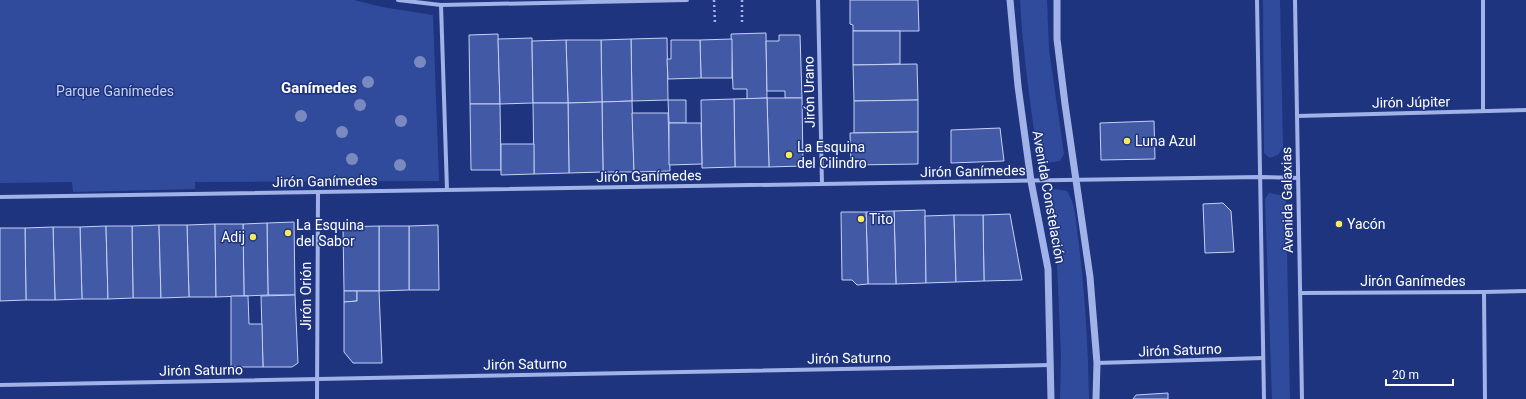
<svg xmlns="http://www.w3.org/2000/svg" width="1526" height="399" font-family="Roboto,sans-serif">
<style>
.green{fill:#314b9c}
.building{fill:#4259a5;stroke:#c5d1f6}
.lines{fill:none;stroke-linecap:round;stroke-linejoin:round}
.path{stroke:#a1b2e8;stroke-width:2.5;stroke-dasharray:2 3;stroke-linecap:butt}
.minor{stroke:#a1b2e8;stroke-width:4}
.tertiary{stroke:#a1b2e8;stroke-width:7}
.tree{fill:#7a8ac0}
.poi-dot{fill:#f7ea60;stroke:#1e347e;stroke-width:1.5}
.labels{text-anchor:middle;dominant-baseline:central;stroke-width:3;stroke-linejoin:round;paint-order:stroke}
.park-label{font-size:14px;fill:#c5d1f6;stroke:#1e347e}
.street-label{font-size:14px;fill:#fff;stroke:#1e347e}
.poi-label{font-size:14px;fill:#fff;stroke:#1e347e;text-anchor:start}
.neighbourhood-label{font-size:15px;font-weight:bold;fill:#fff;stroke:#1e347e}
</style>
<rect width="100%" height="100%" fill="#1e347e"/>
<!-- green -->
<g class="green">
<polygon points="0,0 354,0 382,7 433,15 439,181 195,182 195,189 73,192 72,182 0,183"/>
<path d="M1020,0H1047L1049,50L1064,154L1060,161L1046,163L1038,156C1030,104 1023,53 1020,0Z"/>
<polygon points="1263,0 1280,0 1283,147 1278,155 1270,158 1264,153"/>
<path d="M1053,189L1067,191C1076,205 1076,222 1078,238C1085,291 1088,345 1089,399H1060L1061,354L1057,266L1047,195Z"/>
<polygon points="1269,193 1280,195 1286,201 1290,399 1272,399 1265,199"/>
</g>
<!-- building -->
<g class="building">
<polygon points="850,0 918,0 919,31 853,31 853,25 850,24"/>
<polygon points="853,31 900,31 900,64 853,65"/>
<polygon points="766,33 767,98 747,99 747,89 733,89 731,34"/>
<polygon points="498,34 500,104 470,104 469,35"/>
<polygon points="779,35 800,35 802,98 785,98 785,91 767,91 766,41 779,41"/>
<polygon points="532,38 533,103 500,104 498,39"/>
<polygon points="667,38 668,100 632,101 631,39"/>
<polygon points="631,39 632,101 602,102 601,40"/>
<polygon points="732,39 732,78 701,78 700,40"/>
<polygon points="566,40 601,40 602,102 568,103"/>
<polygon points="566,40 568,103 533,103 532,41"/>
<polygon points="671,40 700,40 701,78 668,79 667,59 671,59"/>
<polygon points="917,64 918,100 854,101 853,65"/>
<polygon points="767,98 802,98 803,166 769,167"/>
<polygon points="767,98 769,167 735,167 734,99"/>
<polygon points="734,99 735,167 702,168 701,100"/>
<polygon points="668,100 686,100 686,123 669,123"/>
<polygon points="918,100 918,132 854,133 854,101"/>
<polygon points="632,101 634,172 603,172 602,102"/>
<polygon points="602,102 603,172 569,173 568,103"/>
<polygon points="533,103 568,103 569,173 534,174"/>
<polygon points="470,104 500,104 501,170 471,170"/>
<polygon points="632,113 668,113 670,171 634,172"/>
<polygon points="1154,121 1155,159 1101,160 1100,123"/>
<polygon points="669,123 701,123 702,164 669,165"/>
<polygon points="1000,128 1004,161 951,163 951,130"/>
<polygon points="918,132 918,164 851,165 850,133"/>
<polygon points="501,144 534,144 534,174 501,175"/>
<polygon points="1223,203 1231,211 1234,252 1205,253 1203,204"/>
<polygon points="925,210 926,283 896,284 894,211"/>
<polygon points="894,211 896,284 868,284 866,212"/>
<polygon points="841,212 866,212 868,284 857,285 852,280 842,280"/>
<polygon points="1010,214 1022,280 984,281 983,215"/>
<polygon points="954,215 956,282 926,283 925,216"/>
<polygon points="954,215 983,215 984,281 956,282"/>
<polygon points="294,222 295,295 268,295 267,223"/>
<polygon points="267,223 268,295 244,296 243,224"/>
<polygon points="215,224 216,297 189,297 187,225"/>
<polygon points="215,224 243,224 244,296 216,297"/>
<polygon points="159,225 161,298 133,298 132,226"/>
<polygon points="159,225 187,225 189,297 161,298"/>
<polygon points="438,225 439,290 409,290 409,226"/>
<polygon points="106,226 108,299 82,299 80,227"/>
<polygon points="106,226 132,226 133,298 108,299"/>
<polygon points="379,226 409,226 409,290 379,291"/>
<polygon points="379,226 379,291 344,291 343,227"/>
<polygon points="53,227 80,227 82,299 55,300"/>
<polygon points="53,227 55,300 26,300 25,228"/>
<polygon points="0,228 25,228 26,300 0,301"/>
<polygon points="344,291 357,291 357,301 344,302"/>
<polygon points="357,291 379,291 382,363 353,363 344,352 344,302 357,301"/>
<polygon points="295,295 298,363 292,367 263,367 261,296"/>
<polygon points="231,296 248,296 249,324 262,324 263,367 231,367"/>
<polygon points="1168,393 1168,399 1133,399 1136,395"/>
</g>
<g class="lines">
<!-- path -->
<g class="path">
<polyline points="714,0 715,24"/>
<polyline points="742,0 742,23"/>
</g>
<!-- minor -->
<g class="minor">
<polyline points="398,0 441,5 687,0"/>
<polyline points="818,0 822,184"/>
<polyline points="1257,0 1264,399"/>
<polyline points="1295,0 1302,399"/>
<polyline points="1483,0 1483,111"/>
<polyline points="441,5 447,190"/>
<polyline points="1297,116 1526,110"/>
<polyline points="0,197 1260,177 1298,178"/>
<polyline points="1484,292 1485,399"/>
<polyline points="1300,293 1484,292 1526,291"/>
<polyline points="1097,363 1263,358"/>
<polyline points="0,385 1051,365"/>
<polyline points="317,399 318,192"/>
</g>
<!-- tertiary -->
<g class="tertiary">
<polyline points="1010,0 1018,86 1031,181 1048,269 1051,399"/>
<polyline points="1057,0 1057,39 1065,104 1090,277 1097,363 1096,399"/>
</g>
</g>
<!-- trees -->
<g class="tree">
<circle cx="420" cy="62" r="6"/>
<circle cx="368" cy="82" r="6"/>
<circle cx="360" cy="105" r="6"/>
<circle cx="301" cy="116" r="6"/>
<circle cx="401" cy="121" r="6"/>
<circle cx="342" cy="132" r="6"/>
<circle cx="352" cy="159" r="6"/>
<circle cx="400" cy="165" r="6"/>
</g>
<!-- markers -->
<g class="poi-dot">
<circle cx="1127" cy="141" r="4"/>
<circle cx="789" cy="155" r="4"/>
<circle cx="861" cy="219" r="4"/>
<circle cx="1339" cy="224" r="4"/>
<circle cx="288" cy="233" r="4"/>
<circle cx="253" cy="237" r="4"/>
</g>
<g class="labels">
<!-- park labels -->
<g class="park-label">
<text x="115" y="91">Parque Ganímedes</text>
</g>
<!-- street labels -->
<g class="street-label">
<text transform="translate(809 92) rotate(-91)">Jirón Urano</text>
<text transform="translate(1411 102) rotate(-1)">Jirón Júpiter</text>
<text transform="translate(973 171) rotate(-1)">Jirón Ganímedes</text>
<text transform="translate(649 176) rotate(-1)">Jirón Ganímedes</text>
<text transform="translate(325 181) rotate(-1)">Jirón Ganímedes</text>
<text transform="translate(1049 197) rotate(80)">Avenida Constelación</text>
<text transform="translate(1287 200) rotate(-91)">Avenida Galaxias</text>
<text x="1413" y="281">Jirón Ganímedes</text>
<text transform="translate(306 296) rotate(-90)">Jirón Orión</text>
<text transform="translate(1180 350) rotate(-2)">Jirón Saturno</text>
<text transform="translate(849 358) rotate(-1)">Jirón Saturno</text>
<text transform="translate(525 364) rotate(-1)">Jirón Saturno</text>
<text transform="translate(201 370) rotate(-1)">Jirón Saturno</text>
</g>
<!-- poi labels -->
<g class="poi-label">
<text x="1135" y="141">Luna Azul</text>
<text x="797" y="147">La Esquina<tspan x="797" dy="16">del Cilindro</tspan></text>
<text x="869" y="219">Tito</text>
<text x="1347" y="224">Yacón</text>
<text x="296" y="225">La Esquina<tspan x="296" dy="16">del Sabor</tspan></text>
<text x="245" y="237" text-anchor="end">Adij</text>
</g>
<!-- neighbourhood labels -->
<g class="neighbourhood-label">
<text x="319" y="88">Ganímedes</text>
</g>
</g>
<!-- scale -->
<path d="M1386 379v6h67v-6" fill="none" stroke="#ffffff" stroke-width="2"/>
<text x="1392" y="379" font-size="12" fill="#ffffff" stroke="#1e347e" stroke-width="3" paint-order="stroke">20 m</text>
</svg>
